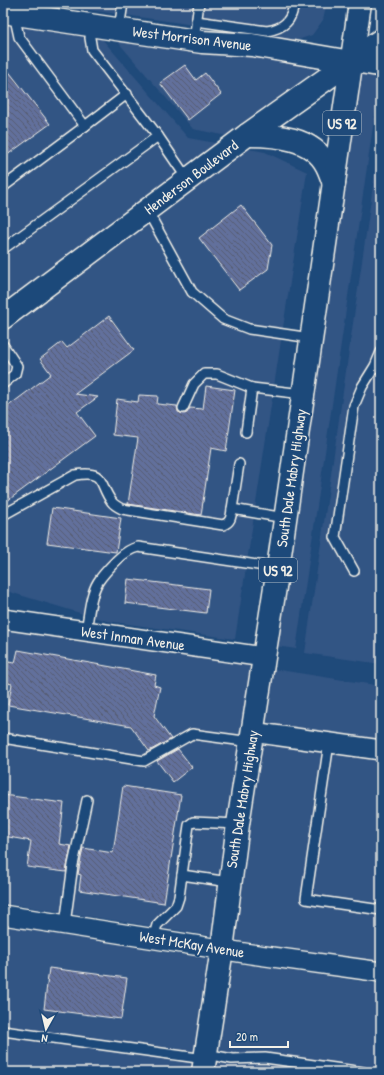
<svg xmlns="http://www.w3.org/2000/svg" width="384" height="1075" font-family="'Patrick Hand',sans-serif">
<style>
.built{fill:#335584}
.building{fill:url(#building-back-hatch);stroke:#f4f1e8}
.lines{fill:none;stroke-linecap:round;stroke-linejoin:round}
.lane-casing{stroke:#f4f1e8;stroke-width:12}
.street-casing{stroke:#f4f1e8;stroke-width:22}
.secondary-casing{stroke:#f4f1e8;stroke-width:25}
.primary-casing{stroke:#f4f1e8;stroke-width:25}
.lane{stroke:#1f4a7a;stroke-width:9}
.street{stroke:#1f4a7a;stroke-width:19}
.secondary{stroke:#1f4a7a;stroke-width:22}
.primary{stroke:#1f4a7a;stroke-width:22}
.labels{text-anchor:middle;dominant-baseline:central;stroke-width:4;stroke-linejoin:round;paint-order:stroke}
.shield{fill:#1f4a7a;stroke:#b4bfc7;stroke-width:1}
.shield-label{font-size:14px;font-weight:bold;fill:#f4f1e8}
.street-label{font-size:15px;fill:#f4f1e8;stroke:#1f4a7a}
</style>
<defs>
<pattern id="building-back-hatch" width="6" height="6" patternUnits="userSpaceOnUse"><rect width="6" height="6" fill="#626f9c"/><path d="M-1 5l2 2M0 0l6 6M5-1l2 2" fill="none" stroke="#565c71"/></pattern>
</defs>
<rect width="100%" height="100%" fill="#1f4a7a"/>
<filter id="ink" filterUnits="userSpaceOnUse"><feTurbulence type="fractalNoise" baseFrequency=".025" numOctaves="2"/><feDisplacementMap in="SourceGraphic" scale="8" xChannelSelector="R" yChannelSelector="G"/><feConvolveMatrix kernelMatrix="1 2 1 2 8 2 1 2 1" color-interpolation-filters="sRGB"/></filter>
<g filter="url(#ink)">
<!-- built -->
<g class="built">
<polygon points="55,3 327,3 323,20 312,35 292,42 181,23 55,5"/>
<polygon points="3,24 102,39 188,138 265,152 307,172 235,639 107,621 3,590"/>
<polygon points="111,34 324,64 245,123 238,124 237,129 228,136 193,129"/>
<polygon points="361,70 381,75 381,92 377,99 296,649 276,646 344,185 349,182 345,176"/>
<polygon points="381,131 381,664 305,653"/>
<polygon points="3,630 253,666 213,936 3,903"/>
<polygon points="273,669 381,686 381,961 233,940"/>
<polygon points="3,926 210,959 193,1072 3,1072"/>
<polygon points="230,962 381,984 381,1072 214,1072"/>
</g>
<!-- building -->
<g class="building">
<polygon points="3,64 50,124 3,158"/>
<polygon points="185,65 196,80 205,73 221,94 188,120 160,83"/>
<polygon points="241,205 272,245 268,269 239,290 199,238"/>
<polygon points="109,316 134,350 75,394 98,397 77,412 95,436 3,504 3,410 51,374 40,359 62,342 67,348"/>
<polygon points="206,386 235,390 226,451 211,448 201,515 128,504 138,438 113,435 117,399 138,402 139,395 158,396 157,404 177,406 178,412 184,414 187,413 190,408 203,409"/>
<polygon points="52,508 121,518 116,552 47,543"/>
<polygon points="128,579 209,589 206,613 125,603"/>
<polygon points="18,650 156,675 154,685 160,687 154,716 171,739 149,751 131,726 8,705 12,684 4,682 8,662 15,663"/>
<polygon points="178,749 192,767 173,782 157,761"/>
<polygon points="123,786 181,795 164,903 79,890 81,875 78,874 83,848 113,853"/>
<polygon points="3,795 64,803 59,844 71,846 66,872 27,867 31,841 3,836"/>
<polygon points="49,968 127,978 121,1019 44,1009"/>
</g>
<g class="lines">
<defs>
<g id="lane">
<path d="M196,21L267,31C284,28 292,21 294,3"/>
<polyline points="91,25 90,38 92,50 158,136 188,180"/>
<polyline points="119,29 123,3"/>
<polyline points="194,40 199,3"/>
<polyline points="85,126 127,94"/>
<polyline points="3,187 85,126 19,37 14,14"/>
<polyline points="147,210 192,292 223,319 249,329 311,338"/>
<polyline points="3,249 158,136"/>
<polyline points="3,345 17,366 15,374 3,384"/>
<polyline points="183,408 194,384 204,374 217,374 252,388"/>
<polyline points="246,432 252,388 303,394"/>
<polyline points="239,464 232,509 285,518"/>
<path d="M3,515L75,475C107,470 98,484 112,502C114,505 118,507 122,509L223,525C231,522 231,517 232,509"/>
<polyline points="354,571 335,537 354,406 362,387 375,366 381,352"/>
<path d="M86,631C89,615 90,595 98,582C103,574 110,567 117,560C123,554 129,549 138,547L278,568"/>
<polyline points="3,738 144,761 192,734 251,742"/>
<polyline points="329,743 306,899 381,910"/>
<polyline points="229,882 182,875 189,825 193,822 238,824"/>
<polyline points="65,924 73,865 87,800"/>
<polyline points="153,938 157,925 176,906 179,897 182,875"/>
<polyline points="3,1031 205,1059"/>
<polyline points="206,1054 232,1059 265,1058 363,1072"/>
</g>
<g id="street">
<polyline points="351,62 381,67"/>
<polyline points="3,619 263,657"/>
<polyline points="252,732 381,750"/>
<polyline points="3,915 251,954 381,972"/>
</g>
<g id="secondary">
<polyline points="3,12 202,42 252,45 351,62"/>
<polyline points="3,318 247,135 381,40"/>
</g>
<g id="primary">
<path d="M247,135C275,135 313,137 327,166C330,172 332,178 334,184"/>
<polyline points="203,1072 222,949 238,824 278,568 360,3"/>
</g>
</defs>
<!-- lane casing -->
<use href="#lane" class="lane-casing"/>
<!-- street casing -->
<use href="#street" class="street-casing"/>
<!-- secondary casing -->
<use href="#secondary" class="secondary-casing"/>
<!-- primary casing -->
<use href="#primary" class="primary-casing"/>
<!-- lane -->
<use href="#lane" class="lane"/>
<!-- street -->
<use href="#street" class="street"/>
<!-- secondary -->
<use href="#secondary" class="secondary"/>
<!-- primary -->
<use href="#primary" class="primary"/>
</g>
</g>
<g class="labels">
<!-- shield labels -->
<g class="shield">
<rect x="323" y="111" width="38" height="24" rx="3"/>
<rect x="259" y="558" width="38" height="24" rx="3"/>
</g>
<g class="shield-label">
<text x="342" y="123">US 92</text>
<text x="278" y="570">US 92</text>
</g>
<!-- street labels -->
<g class="street-label">
<text transform="translate(192 38) rotate(7)">West Morrison Avenue</text>
<text transform="translate(191 177) rotate(-37)">Henderson Boulevard</text>
<text transform="translate(291 478) rotate(-82)">South Dale Mabry Highway</text>
<text transform="translate(133 638) rotate(8)">West Inman Avenue</text>
<text transform="translate(242 799) rotate(-81)">South Dale Mabry Highway</text>
<text transform="translate(192 944) rotate(9)">West McKay Avenue</text>
</g>
</g>
<!-- margin -->
<rect width="384" height="1075" fill="none" stroke="#1f4a7a" stroke-width="16"/>
<rect x="8" y="8" width="368" height="1059" fill="none" stroke="#f4f1e8" stroke-width="1.5" filter="url(#ink)"/>
<!-- north arrow -->
<g transform="translate(46 1029) rotate(188)" stroke="#1f4a7a" stroke-width="3" paint-order="stroke">
<path d="M0-3L7 15L0 10L-7 15Z" fill="#f4f1e8"/>
<text y="-6" font-size="11" font-weight="bold" text-anchor="middle" fill="#f4f1e8">N</text>
</g>
<!-- scale -->
<path d="M230 1041v6h58v-6" fill="none" stroke="#f4f1e8" stroke-width="2"/>
<text x="236" y="1041" font-size="12" fill="#f4f1e8" stroke="#1f4a7a" stroke-width="3" paint-order="stroke">20 m</text>
</svg>
